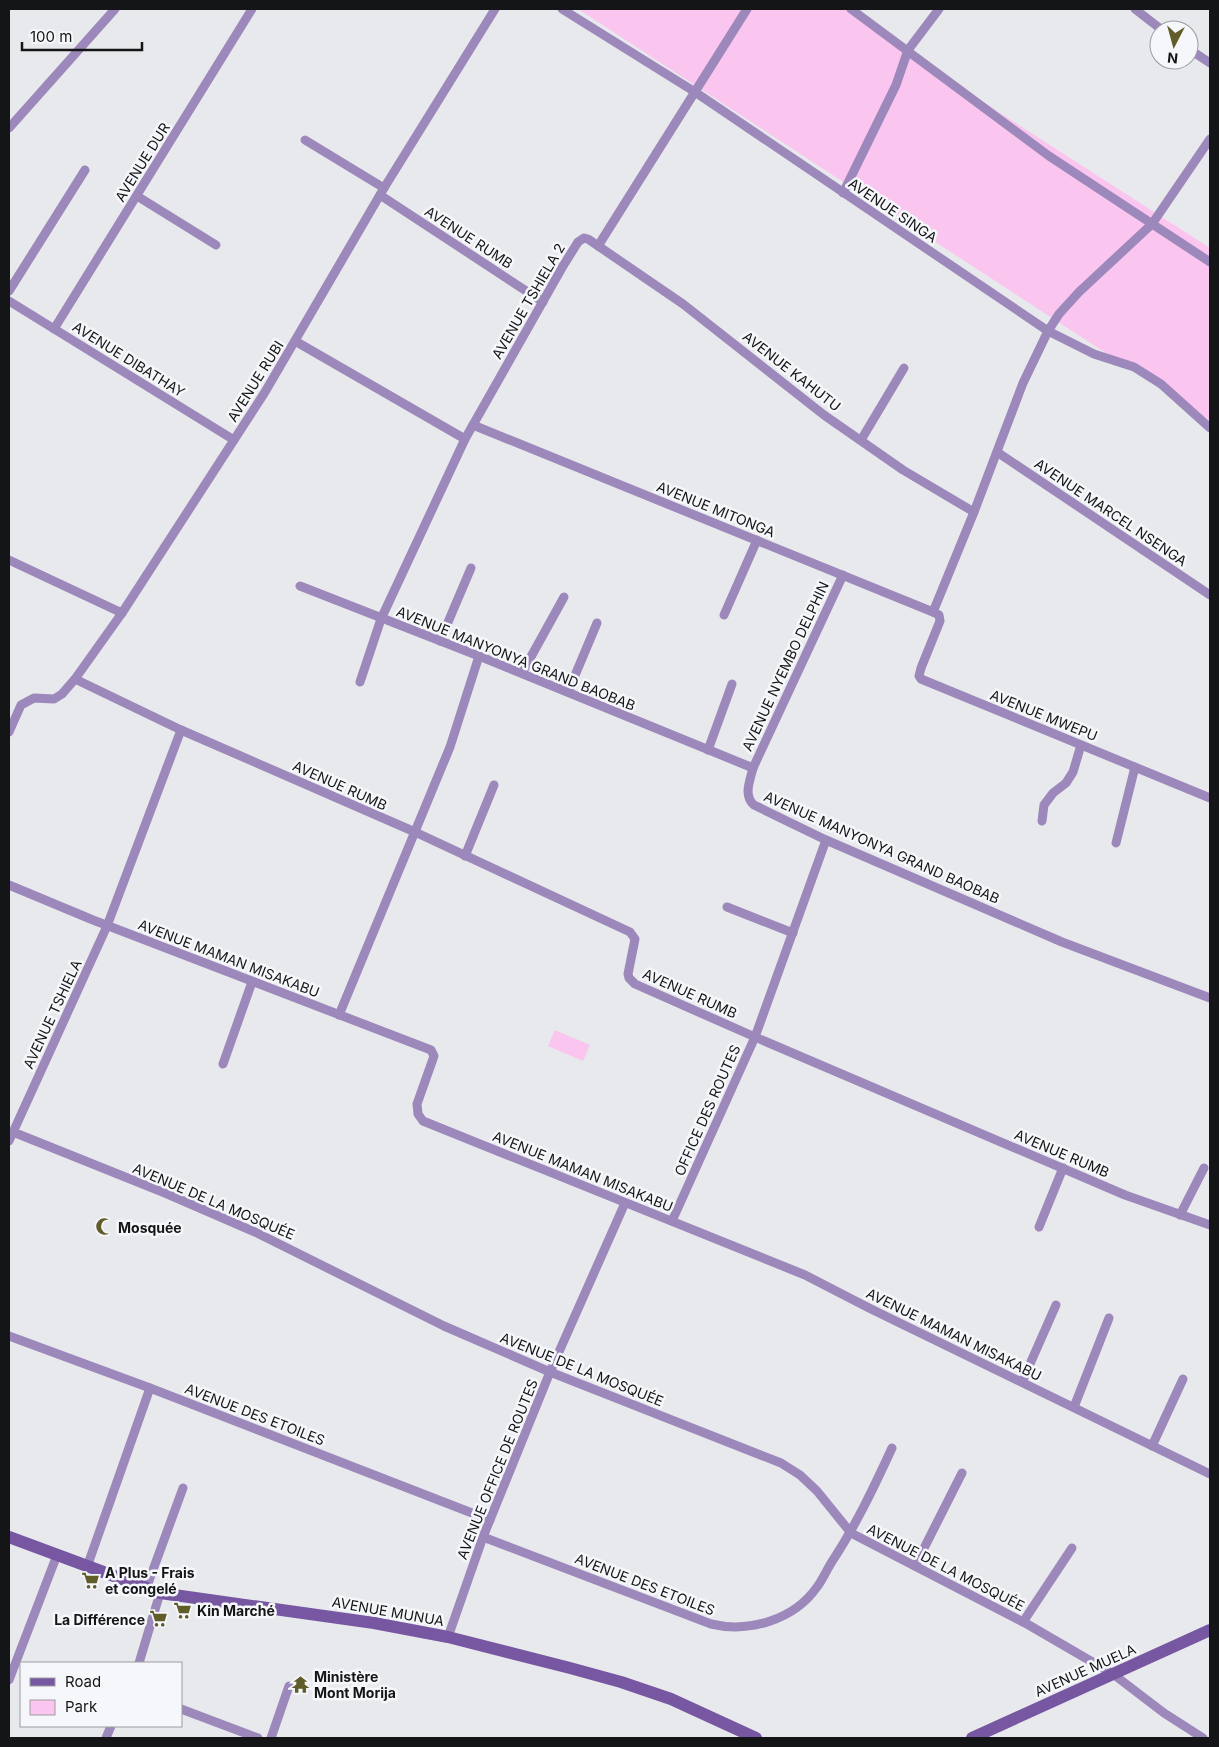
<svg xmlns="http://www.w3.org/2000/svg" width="1219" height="1747" font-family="Inter,sans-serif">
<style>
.green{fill:#fac5ee}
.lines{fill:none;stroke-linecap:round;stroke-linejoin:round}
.street{stroke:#9c88bb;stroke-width:9}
.secondary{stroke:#7757a2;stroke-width:12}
.labels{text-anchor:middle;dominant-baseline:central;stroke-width:5;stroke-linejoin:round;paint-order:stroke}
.street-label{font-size:14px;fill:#141516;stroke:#f5f7fa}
.poi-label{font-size:14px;font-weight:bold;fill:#141516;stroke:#f5f7fa;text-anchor:start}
</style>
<rect width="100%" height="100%" fill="#e8e9ec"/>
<!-- green -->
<g class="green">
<polygon points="578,9 847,9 1000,113 1210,248 1210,421"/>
<polygon points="555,1030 590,1045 583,1061 548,1046"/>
</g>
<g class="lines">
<!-- street -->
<g class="street">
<polyline points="562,9 695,92 1048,331 1094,354 1134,367 1161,384 1210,428"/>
<polyline points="851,9 1049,156 1210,262"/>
<polyline points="1135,9 1162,30"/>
<polyline points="1189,49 1210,63"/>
<polyline points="9,128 115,9"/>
<polyline points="305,140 384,188"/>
<polyline points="843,193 896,85 908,50 939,9"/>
<polyline points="380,195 543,302"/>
<polyline points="137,196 216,245"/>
<polyline points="598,246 747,9"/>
<polyline points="9,291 85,170"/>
<polyline points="9,301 234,440"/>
<polyline points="54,329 252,9"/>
<polyline points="295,341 465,439"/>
<polyline points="473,425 933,612 939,615 940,621 921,668 919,676 921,679 1210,798"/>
<polyline points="861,440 904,368"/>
<polyline points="997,452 1210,595"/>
<polyline points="9,560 122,613"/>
<path d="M843,575L753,768C750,781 743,795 754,805L826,840L1062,942L1210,998"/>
<polyline points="300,586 479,656 753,768"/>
<polyline points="933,612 974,512 1023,383 1048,331 1059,314 1079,292 1152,224 1210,139"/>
<polyline points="724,615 757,540"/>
<polyline points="440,641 471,568"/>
<polyline points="522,673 564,597"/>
<polyline points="75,679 181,730 415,832 630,932 635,939 628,974 629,978 635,984 755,1037 1125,1195 1210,1225"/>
<polyline points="360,682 381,619 465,439 563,266 578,242 584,238 588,239 683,304 824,415 903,470 974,512"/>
<polyline points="568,692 597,623"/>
<polyline points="9,732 21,705 34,698 54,699 62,694 75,679 122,613 265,392 384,188 495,9"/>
<polyline points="708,750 732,684"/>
<polyline points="1042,821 1044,805 1053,793 1066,783 1073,772 1081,745"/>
<polyline points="1116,843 1135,767"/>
<polyline points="465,856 494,785"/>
<polyline points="9,885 93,920 431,1050 434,1056 417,1104 418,1114 423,1121 805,1275 871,1309 1210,1474"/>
<polyline points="727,907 793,933"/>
<polyline points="339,1015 450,747 479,656"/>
<polyline points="223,1064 252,982"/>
<polyline points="13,1132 165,1193 255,1232 444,1326 550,1372 781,1463 800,1475 817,1491 851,1533 1027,1624 1113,1674 1164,1713 1203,1738"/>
<polyline points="9,1141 107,926 181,730"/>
<polyline points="1180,1215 1204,1168"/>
<polyline points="672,1221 755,1037 826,840"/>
<polyline points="1039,1227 1063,1168"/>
<polyline points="9,1336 150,1388 490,1520"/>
<polyline points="1022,1382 1056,1305"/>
<polyline points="1074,1407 1109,1318"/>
<polyline points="1152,1446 1183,1379"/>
<path d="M483,1537L711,1624C749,1633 794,1620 817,1587C823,1579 827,1569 833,1560C856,1525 874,1487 892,1448"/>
<polyline points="915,1566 962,1473"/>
<polyline points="87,1567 150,1388"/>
<polyline points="146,1589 183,1488"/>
<polyline points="1023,1622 1072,1548"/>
<polyline points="448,1637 483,1537 550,1372 625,1203"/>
<polyline points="139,1663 160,1593"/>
<polyline points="9,1680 57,1555"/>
<polyline points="181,1709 258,1738"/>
<polyline points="106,1738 111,1726"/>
<polyline points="271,1738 289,1686"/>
</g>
<!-- secondary -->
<g class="secondary">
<polyline points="9,1537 160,1593 374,1623 448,1637 570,1668 621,1682 671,1699 756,1738"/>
<polyline points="972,1738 1210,1630"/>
</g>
</g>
<!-- icons -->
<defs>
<symbol id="mosque-bare" viewBox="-9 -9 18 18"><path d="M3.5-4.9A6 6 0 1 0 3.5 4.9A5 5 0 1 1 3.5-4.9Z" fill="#605d29" stroke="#f5f7fa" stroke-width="2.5" paint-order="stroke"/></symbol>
<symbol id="supermarket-bare" viewBox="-9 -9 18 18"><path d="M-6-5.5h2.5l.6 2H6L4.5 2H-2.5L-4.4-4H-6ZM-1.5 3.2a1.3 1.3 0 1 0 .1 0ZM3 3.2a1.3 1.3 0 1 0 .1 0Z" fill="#605d29" stroke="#f5f7fa" stroke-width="2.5" paint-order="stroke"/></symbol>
<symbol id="temple-bare" viewBox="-9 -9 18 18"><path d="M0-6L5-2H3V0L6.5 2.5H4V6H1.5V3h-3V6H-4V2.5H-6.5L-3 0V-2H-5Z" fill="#605d29" stroke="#f5f7fa" stroke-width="2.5" paint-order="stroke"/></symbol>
</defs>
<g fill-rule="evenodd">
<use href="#mosque-bare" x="92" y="1214" width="25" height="25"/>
<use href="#supermarket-bare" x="78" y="1568" width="25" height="25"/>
<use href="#supermarket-bare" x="170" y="1598" width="25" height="25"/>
<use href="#supermarket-bare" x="146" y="1606" width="25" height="25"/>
<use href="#temple-bare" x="288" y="1672" width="25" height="25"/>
</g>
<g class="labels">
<!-- street labels -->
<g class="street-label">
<text transform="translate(142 162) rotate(-58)">AVENUE DUR</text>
<text transform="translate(893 210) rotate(34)">AVENUE SINGA</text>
<text transform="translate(469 237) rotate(33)">AVENUE RUMB</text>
<text transform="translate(528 301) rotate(-60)">AVENUE TSHIELA 2</text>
<text transform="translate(129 359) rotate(32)">AVENUE DIBATHAY</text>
<text transform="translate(792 371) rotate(38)">AVENUE KAHUTU</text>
<text transform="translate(255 381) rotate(-58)">AVENUE RUBI</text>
<text transform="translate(716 509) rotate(22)">AVENUE MITONGA</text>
<text transform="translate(1111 512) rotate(34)">AVENUE MARCEL NSENGA</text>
<text transform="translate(516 658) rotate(22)">AVENUE MANYONYA GRAND BAOBAB</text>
<text transform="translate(785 666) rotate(-65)">AVENUE NYEMBO DELPHIN</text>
<text transform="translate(1044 715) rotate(22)">AVENUE MWEPU</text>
<text transform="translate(340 785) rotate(24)">AVENUE RUMB</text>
<text transform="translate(882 847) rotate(24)">AVENUE MANYONYA GRAND BAOBAB</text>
<text transform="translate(229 958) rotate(21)">AVENUE MAMAN MISAKABU</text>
<text transform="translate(690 993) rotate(24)">AVENUE RUMB</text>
<text transform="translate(52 1014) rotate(-65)">AVENUE TSHIELA</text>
<text transform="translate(707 1110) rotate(-66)">OFFICE DES ROUTES</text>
<text transform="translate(1062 1153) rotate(23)">AVENUE RUMB</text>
<text transform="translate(583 1171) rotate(22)">AVENUE MAMAN MISAKABU</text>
<text transform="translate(214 1201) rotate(23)">AVENUE DE LA MOSQUÉE</text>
<text transform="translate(954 1334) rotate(26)">AVENUE MAMAN MISAKABU</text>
<text transform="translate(582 1369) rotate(22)">AVENUE DE LA MOSQUÉE</text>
<text transform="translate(255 1414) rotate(21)">AVENUE DES ETOILES</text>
<text transform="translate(497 1469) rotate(-68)">AVENUE OFFICE DE ROUTES</text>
<text transform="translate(946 1567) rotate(27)">AVENUE DE LA MOSQUÉE</text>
<text transform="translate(645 1584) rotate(21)">AVENUE DES ETOILES</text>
<text transform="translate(388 1611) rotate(10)">AVENUE MUNUA</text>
<text transform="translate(1085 1670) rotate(-24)">AVENUE MUELA</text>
</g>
<!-- poi labels -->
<g class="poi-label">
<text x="118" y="1227">Mosquée</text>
<text x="105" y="1572">A Plus - Frais<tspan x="105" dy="16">et congelé</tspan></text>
<text x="197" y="1610">Kin Marché</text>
<text x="145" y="1619" text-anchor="end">La Différence</text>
<text x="314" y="1676">Ministère<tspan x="314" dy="16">Mont Morija</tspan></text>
</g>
</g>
<!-- border -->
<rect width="1219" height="1747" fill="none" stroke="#141516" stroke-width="20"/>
<!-- legend -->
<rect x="20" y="1662" width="162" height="65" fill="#f5f7fa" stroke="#9b9d9f"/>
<rect x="30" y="1678" width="25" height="8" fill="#7757a2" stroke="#9b9d9f"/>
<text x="65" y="1687" font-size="15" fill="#141516">Road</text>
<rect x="30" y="1700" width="25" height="15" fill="#fac5ee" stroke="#9b9d9f"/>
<text x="65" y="1712" font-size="15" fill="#141516">Park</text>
<!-- north arrow -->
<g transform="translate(1174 45) rotate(186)"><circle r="24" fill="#f5f7fa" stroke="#9b9d9f"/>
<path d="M0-4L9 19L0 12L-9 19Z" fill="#605d29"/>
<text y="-8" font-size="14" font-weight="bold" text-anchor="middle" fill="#141516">N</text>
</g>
<!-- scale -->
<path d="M22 42v8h120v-8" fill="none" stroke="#141516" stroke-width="2.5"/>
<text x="30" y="42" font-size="15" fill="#141516" stroke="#f5f7fa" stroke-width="4" paint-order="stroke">100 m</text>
</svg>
